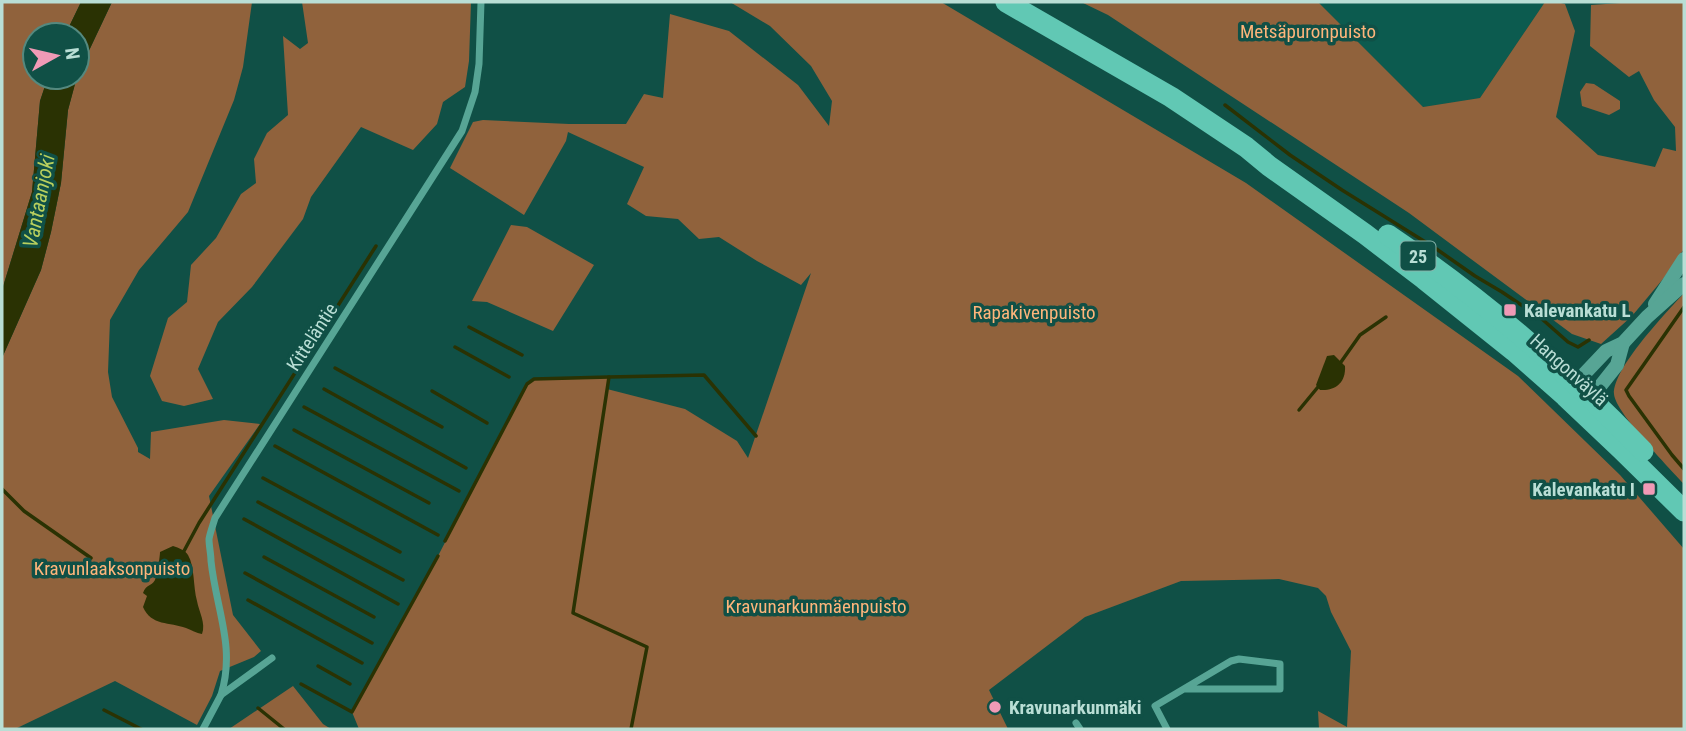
<svg xmlns="http://www.w3.org/2000/svg" width="1686" height="731" font-family="'Roboto Condensed',sans-serif">
<style>
.built{fill:#0c5b4f}
.green{fill:#90623c}
.water{fill:#2a3203}
.lines{fill:none;stroke-linecap:round;stroke-linejoin:round}
.stream{stroke:#2a3203;stroke-width:3.5}
.street{stroke:#57a595;stroke-width:7}
.secondary{stroke:#57a595;stroke-width:14}
.highway{stroke:#61c8b4;stroke-width:21}
.poi-dot{fill:#f09ab6;stroke:#105046;stroke-width:2.5}
.labels{text-anchor:middle;dominant-baseline:central;stroke-width:7;stroke-linejoin:round;paint-order:stroke}
.shield{fill:#105046;stroke:#86b3aa;stroke-width:2}
.shield-label{font-size:18px;font-weight:bold;fill:#b9ded5}
.park-label{font-size:19px;fill:#feb57b;stroke:#105046}
.poi-label{font-size:19px;font-weight:bold;fill:#b9ded5;stroke:#105046;text-anchor:start}
.street-label{font-size:19px;fill:#b9ded5;stroke:#105046}
.water-label{font-size:21px;font-style:italic;fill:#b9d05e;stroke:#105046}
</style>
<rect width="100%" height="100%" fill="#105046"/>
<!-- built -->
<polygon class="built" points="1318,2 1545,2 1480,98 1423,107"/>
<!-- green -->
<g class="green">
<polygon points="2,2 81,2 65,35 35,35 35,77 48,77 40,101 32,192 2,290"/>
<polygon points="112,2 252,2 243,67 234,100 188,212 139,270 110,320 108,372 112,397 138,448 138,452 150,459 151,432 224,420 260,424 209,496 233,615 261,651 254,657 220,671 212,696 197,725 115,681 15,729 2,729 2,358 41,270 51,232 61,183 68,110 77,76"/>
<polygon points="302,2 471,2 469,61 465,87 443,102 437,124 413,150 361,127 311,197 303,219 252,287 218,322 198,369 213,399 184,406 162,401 150,376 168,318 187,302 191,265 216,238 241,194 256,183 254,159 267,133 288,115 283,36 300,49 308,43"/>
<polygon points="730,2 941,2 1246,183 1518,376 1620,475 1684,549 1684,729 1319,729 1318,711 1347,727 1351,651 1331,612 1326,596 1318,588 1279,579 1181,581 1085,617 989,690 1008,729 359,729 352,712 438,556 527,384 534,379 609,377 607,389 685,409 737,441 748,458 811,273 801,285 757,261 719,237 699,239 678,219 646,216 627,204 644,167 568,132 566,141 524,215 450,168 473,122 483,120 569,124 626,124 644,94 663,98 670,14 729,31 798,85 829,126 832,101 811,66 770,26"/>
<polygon points="1081,2 1318,2 1423,107 1480,98 1545,2 1557,2 1565,4 1575,31 1556,117 1598,155 1655,167 1663,148 1676,151 1675,127 1654,100 1639,71 1629,77 1590,46 1591,5 1635,2 1684,2 1684,249 1663,279 1632,316 1601,344 1572,334 1409,213 1108,15"/>
<polygon points="1586,83 1594,84 1620,101 1620,109 1609,115 1582,106 1580,92"/>
<polygon points="511,225 527,227 594,265 553,331 487,302 472,301"/>
<path d="M1684,293V484C1670,469 1615,412 1614,394C1613,368 1666,313 1684,293Z"/>
<polygon points="293,686 323,724 331,729 229,729"/>
</g>
<!-- water -->
<g class="water">
<polygon points="81,2 112,2 77,76 77,35 65,35"/>
<polygon points="48,77 77,77 68,110 61,183 51,232 41,270 2,358 2,290 32,192 40,101"/>
<path d="M1334,355L1345,366C1346,383 1335,391 1320,390L1316,385L1327,356Z"/>
<path d="M173,546C179,548 185,550 188,555C195,567 193,587 197,601C199,612 206,623 202,634C196,633 192,630 186,628C170,622 151,626 143,607L147,596L143,593C146,584 151,587 155,580C157,576 160,557 160,552Z"/>
</g>
<g class="lines">
<!-- stream -->
<g class="stream">
<polyline points="1225,105 1290,155 1342,190 1435,248 1475,276 1502,292 1542,319 1568,342 1578,347 1589,340"/>
<polyline points="1684,307 1626,390 1629,396 1672,455 1684,469"/>
<polyline points="469,327 522,355"/>
<polyline points="455,347 509,377"/>
<polyline points="1341,362 1360,335 1386,317"/>
<polyline points="335,368 442,427"/>
<polyline points="324,389 466,468"/>
<polyline points="432,391 487,423"/>
<polyline points="304,407 459,491"/>
<polyline points="1299,410 1318,387"/>
<polyline points="294,430 429,503"/>
<polyline points="275,446 438,535"/>
<polyline points="263,478 400,552"/>
<polyline points="2,489 24,511 91,558"/>
<polyline points="258,502 403,580"/>
<polyline points="244,519 398,604"/>
<polyline points="445,541 527,384 534,379 609,377"/>
<polyline points="184,551 199,523 376,246"/>
<polyline points="264,557 374,617"/>
<polyline points="245,573 372,643"/>
<polyline points="248,600 362,663"/>
<polyline points="318,666 350,684"/>
<polyline points="301,684 352,712 438,556"/>
<polyline points="258,708 284,729"/>
<polyline points="104,710 141,729"/>
<polyline points="631,729 647,647 573,613 609,377 704,375 756,436"/>
</g>
<!-- street -->
<g class="street">
<path d="M221,695C236,647 216,609 211,561C211,554 209,546 209,539C210,533 213,525 215,518L462,131L475,92L479,64L481,2"/>
<polyline points="1076,723 1080,729"/>
<polyline points="203,729 221,695 272,658"/>
<polyline points="1167,729 1155,706 1231,661 1239,659 1280,664 1280,689 1184,689"/>
</g>
<!-- secondary -->
<g class="secondary">
<polyline points="1655,304 1684,259"/>
<polyline points="1570,389 1606,351 1623,343 1647,317 1684,284"/>
<polyline points="1586,404 1617,365 1623,343"/>
</g>
<!-- highway -->
<g class="highway">
<polyline points="1006,2 1171,97 1246,147 1269,166 1365,234 1424,279 1514,351 1565,396 1621,449 1684,511"/>
<path d="M1388,235C1480,297 1566,370 1643,451"/>
</g>
</g>
<!-- markers -->
<g class="poi-dot">
<rect x="1503" y="303" width="14" height="14" rx="3.5"/>
<rect x="1642" y="482" width="14" height="14" rx="3.5"/>
<circle cx="995" cy="707" r="7"/>
</g>
<g class="labels">
<!-- shield labels -->
<rect class="shield" x="1400.5" y="241.5" width="35" height="29" rx="5"/>
<g class="shield-label">
<text x="1418" y="256">25</text>
</g>
<!-- park labels -->
<g class="park-label">
<text x="1308" y="31">Metsäpuronpuisto</text>
<text x="1034" y="312">Rapakivenpuisto</text>
<text x="112" y="568">Kravunlaaksonpuisto</text>
<text x="816" y="606">Kravunarkunmäenpuisto</text>
</g>
<!-- poi labels -->
<g class="poi-label">
<text x="1524" y="310">Kalevankatu L</text>
<text x="1635" y="489" text-anchor="end">Kalevankatu I</text>
<text x="1009" y="707">Kravunarkunmäki</text>
</g>
<!-- street labels -->
<g class="street-label">
<text transform="translate(312 337) rotate(-57)">Kitteläntie</text>
<text transform="translate(1569 370) rotate(42)">Hangonväylä</text>
</g>
<!-- water labels -->
<g class="water-label">
<text transform="translate(39 201) rotate(-79)">Vantaanjoki</text>
</g>
</g>
<!-- border -->
<rect width="1686" height="731" fill="none" stroke="#b9ded5" stroke-width="7"/>
<!-- north arrow -->
<g transform="translate(56 56) rotate(82)"><circle r="33" fill="#105046" stroke="#54897f" stroke-width="2"/>
<path d="M0-5L12 26L0 18L-12 26Z" fill="#f09ab6"/>
<text y="-10" font-size="19" font-weight="bold" text-anchor="middle" fill="#b9ded5">N</text>
</g>
</svg>
